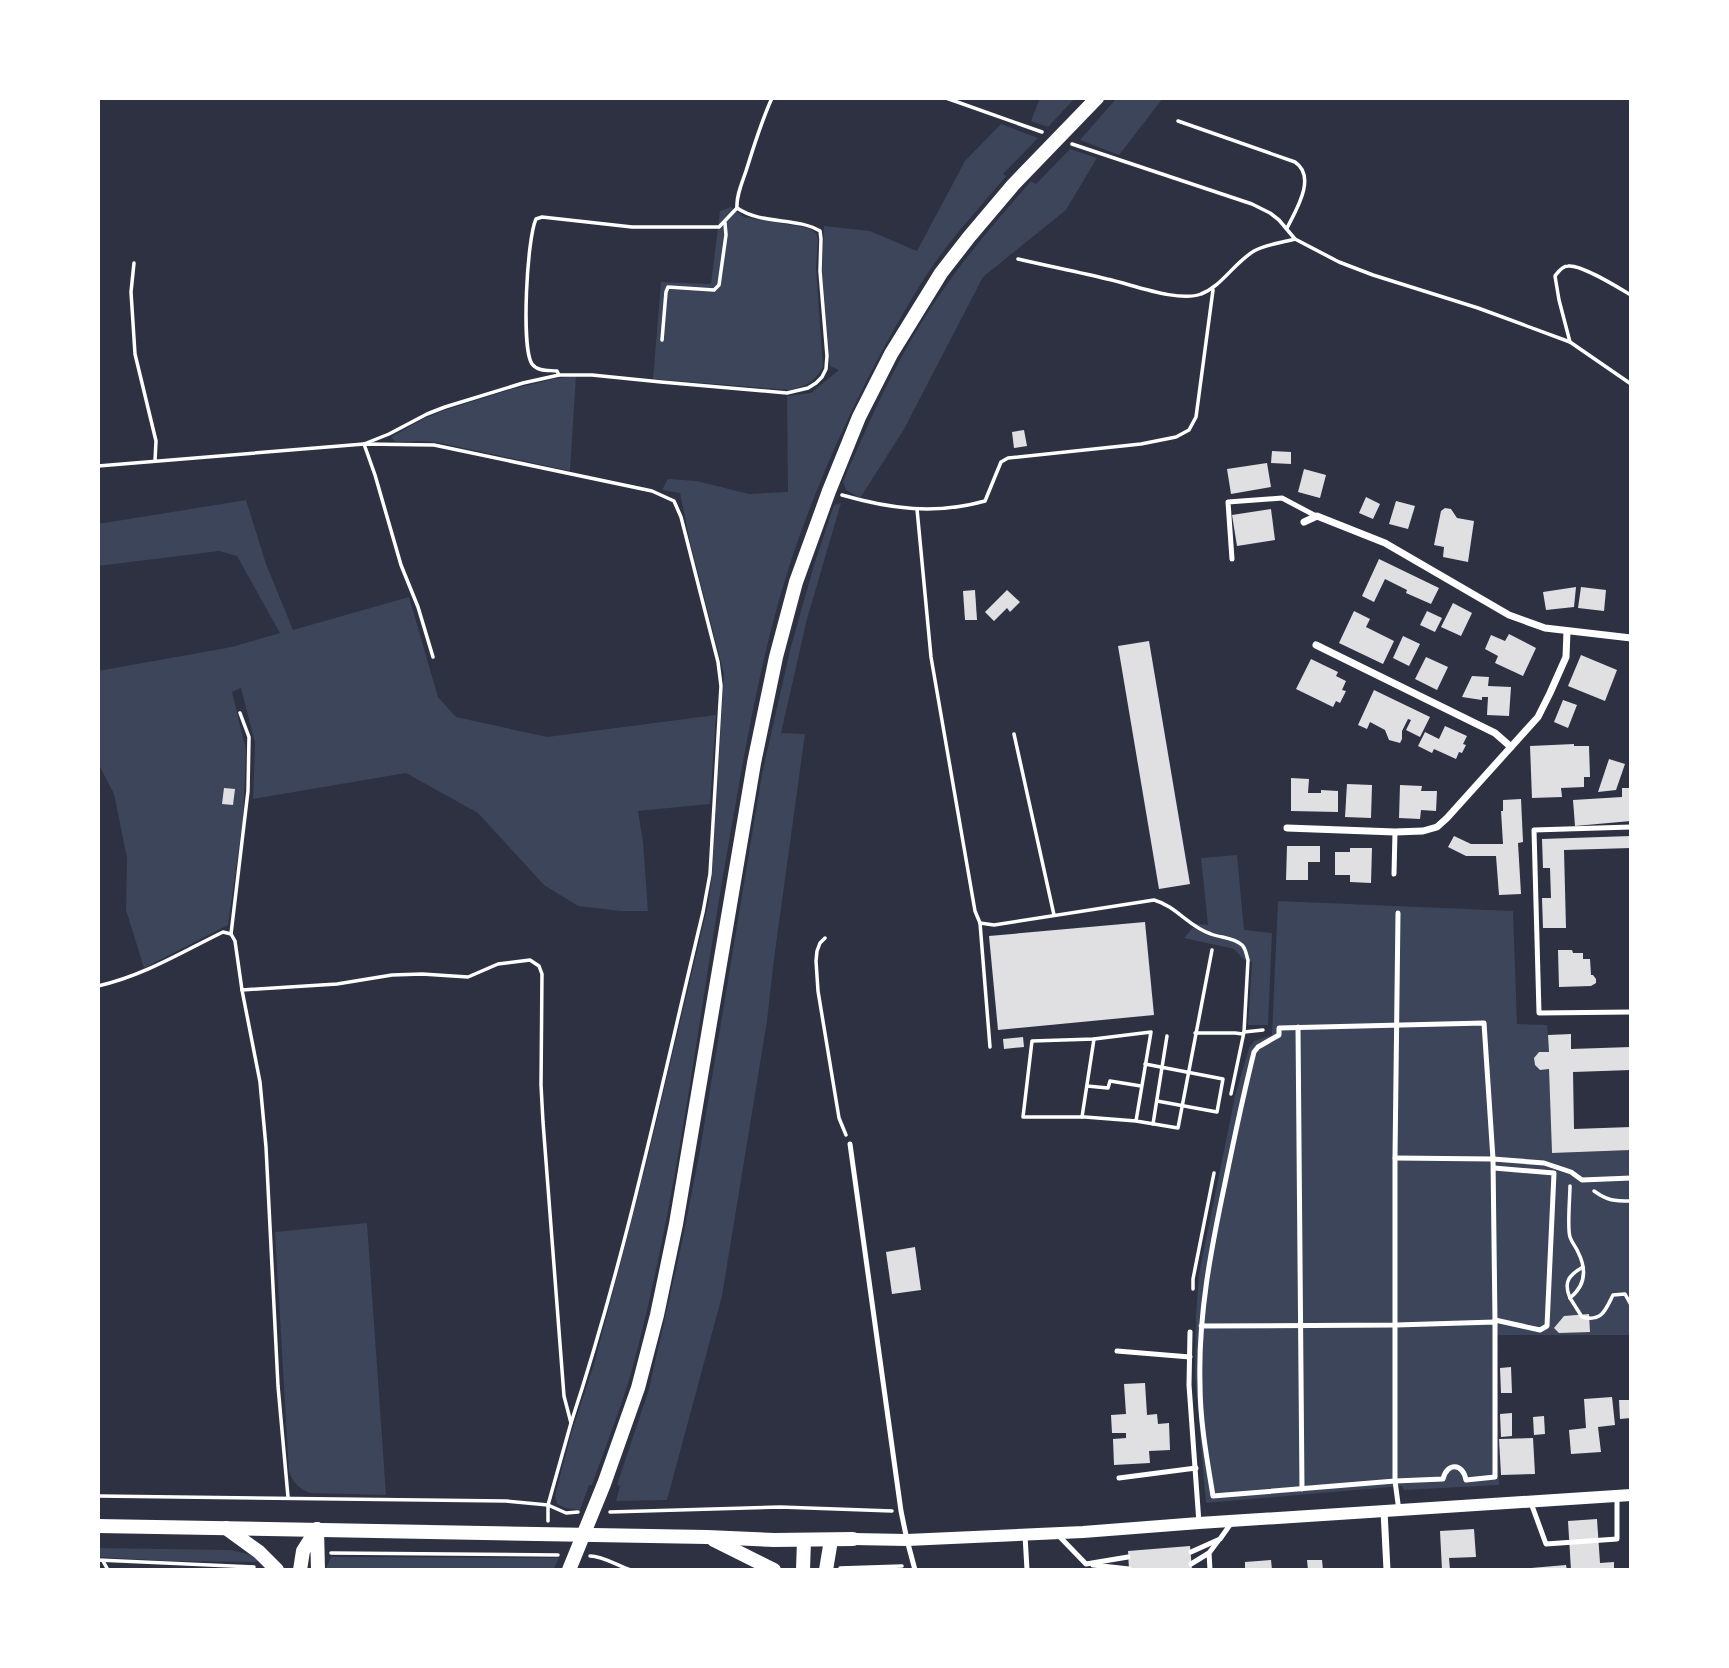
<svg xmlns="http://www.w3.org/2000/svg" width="1729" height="1668" font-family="Signika,sans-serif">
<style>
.green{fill:#3c4559}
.building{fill:#e0e0e3}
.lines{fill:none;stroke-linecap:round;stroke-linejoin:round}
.path{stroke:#fff;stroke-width:3.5}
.service{stroke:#fff;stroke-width:5}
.minor{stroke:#fff;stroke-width:7}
.tertiary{stroke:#fff;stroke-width:12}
.secondary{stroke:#fff;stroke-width:14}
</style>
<rect width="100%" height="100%" fill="#2d3142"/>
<!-- green -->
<g class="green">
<polygon points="1040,98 1075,98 1048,127 1031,121"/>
<polygon points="1114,98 1163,98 1119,155 1080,140 1115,100"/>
<path d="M1001,124L1038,138L1003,174L1006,176C984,203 959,229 939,257C920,283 904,312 888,340C856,399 827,461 804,524C767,622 749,727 731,830C699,1008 680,1190 633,1366C622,1406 606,1445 592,1485H589L580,1510L565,1508L557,1504L555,1495L572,1431L595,1361L647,1161L708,905L712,876L724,674L690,542L680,493L662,490L668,479L697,481L749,494L788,492L787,396L811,393L839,370L830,366L822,272L824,226L870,231L917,251L965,161Z"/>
<path d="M1070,149L1097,158L1066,210L983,277L903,431L860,498L846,490L843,482C871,417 900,351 941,293C968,253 1000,217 1031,181L1036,184Z"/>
<path d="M731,207L744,217L809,228L816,233L818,239L816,268L823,367C813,383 808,385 790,390L653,379L661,282L711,284L720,211Z"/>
<polygon points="576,376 570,471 436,442 422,441 396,442 391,437 423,419 445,410 512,389 553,379"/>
<polygon points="246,500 266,564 293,630 409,597 438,697 456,717 547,737 716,715 710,804 638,811 643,842 648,911 621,911 578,906 544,885 478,813 406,773 253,799 255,743 241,688 232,692 246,750 243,819 228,925 144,968 126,910 127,858 114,794 98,763 98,671 232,647 280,633 237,556 219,551 98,566 98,524"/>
<polygon points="841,503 807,619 781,733 805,734 774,959 767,1021 722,1296 667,1500 616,1501 620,1486 617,1485 649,1389 682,1242 700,1150 762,774 790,650 814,565 834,505"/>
<polygon points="1237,855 1244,930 1272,933 1268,1025 1248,1025 1252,962 1244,960 1234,949 1184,938 1196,924 1208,925 1201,858"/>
<polygon points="1278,901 1513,911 1517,1024 1547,1025 1549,1052 1539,1052 1534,1058 1535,1065 1539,1070 1549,1069 1552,1153 1631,1150 1631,1335 1497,1335 1499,1485 1404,1490 1402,1486 1206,1503 1195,1375 1196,1316 1199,1274 1235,1096 1249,1048 1254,1041 1272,1035"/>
<path d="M367,1223L386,1495L310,1493C298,1488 294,1483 289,1472L275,1232Z"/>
<polygon points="98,1548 230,1550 248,1554 260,1560 255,1562 166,1561 98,1557"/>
<polygon points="331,1557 559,1558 553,1570 325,1570"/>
</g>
<!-- building -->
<g class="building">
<polygon points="1024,430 1027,446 1014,448 1012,432"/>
<polygon points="1272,451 1291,452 1291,464 1271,463"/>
<polygon points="1267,463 1271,487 1231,494 1227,469"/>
<polygon points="1304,469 1326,475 1320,498 1298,492"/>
<polygon points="1366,497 1380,504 1373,519 1359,513"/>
<polygon points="1396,501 1415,506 1408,529 1389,524"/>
<polygon points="1445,508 1451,509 1457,518 1474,521 1468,562 1443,557 1444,547 1434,545 1441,511"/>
<polygon points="1271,509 1275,540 1237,546 1232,515"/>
<polygon points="1379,559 1439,588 1431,604 1406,593 1407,590 1385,579 1374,602 1362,596"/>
<polygon points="1576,587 1574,607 1546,610 1543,592"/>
<polygon points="1581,587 1606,590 1604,611 1578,608"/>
<polygon points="975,590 977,620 965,620 963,591"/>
<polygon points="1007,590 1020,602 1010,612 1007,608 994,621 985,612"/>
<polygon points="1453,603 1472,613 1461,636 1441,627"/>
<polygon points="1354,611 1370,619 1366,627 1394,641 1383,664 1339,643"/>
<polygon points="1427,611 1442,618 1435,632 1420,625"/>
<polygon points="1509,634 1536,648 1523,676 1495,663 1498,656 1485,649 1491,635 1505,641"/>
<polygon points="1403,636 1420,644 1409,666 1393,658"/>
<polygon points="1149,641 1190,884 1159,889 1118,646"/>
<polygon points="1581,655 1617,670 1605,701 1568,686"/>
<polygon points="1426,657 1448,667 1437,690 1415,679"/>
<polygon points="1311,659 1338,672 1336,676 1346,681 1342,690 1346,691 1340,703 1336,701 1333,707 1296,689"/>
<polygon points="1472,676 1489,677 1488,686 1511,687 1509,716 1487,715 1488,697 1482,697 1482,700 1462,697"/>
<polygon points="1374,690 1430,717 1420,737 1406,730 1411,720 1408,719 1402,731 1402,739 1400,743 1389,740 1385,730 1370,722 1367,729 1358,725"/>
<polygon points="1563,700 1577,705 1568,728 1554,722"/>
<polygon points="1445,726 1467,736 1463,744 1466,745 1462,753 1459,752 1456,759 1434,749 1432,753 1418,746 1425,732 1439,739"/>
<polygon points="1574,744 1574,746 1589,746 1590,777 1584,777 1584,787 1561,788 1562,797 1532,798 1530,746"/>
<polygon points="1609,759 1625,764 1616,790 1598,792"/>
<polygon points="1291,778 1309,779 1308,793 1321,793 1321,790 1338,791 1338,812 1291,811"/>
<polygon points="1347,784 1372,785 1371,818 1345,817"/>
<polygon points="1400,785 1422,786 1421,791 1437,791 1436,811 1421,810 1420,819 1399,818"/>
<polygon points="224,788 235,789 233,805 222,804"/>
<polygon points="1622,788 1631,788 1631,821 1575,826 1573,800 1622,797"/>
<polygon points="1521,799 1523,842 1518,843 1521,894 1499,895 1496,856 1466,856 1448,847 1454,836 1471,844 1503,844 1501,811 1503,811 1503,800"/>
<polygon points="1631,836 1631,848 1564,850 1566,928 1543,928 1542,898 1551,898 1550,868 1543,868 1542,839"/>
<polygon points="1287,846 1320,846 1320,862 1308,862 1308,880 1286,880"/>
<polygon points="1350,848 1372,848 1371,883 1350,882 1350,875 1335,875 1335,852 1350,852"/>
<polygon points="1145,922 1154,1015 998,1030 989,936"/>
<polygon points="1558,950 1572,950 1573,953 1583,953 1583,959 1590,959 1591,975 1593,975 1596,979 1596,983 1591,986 1559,987"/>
<polygon points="1571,1034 1571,1049 1631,1047 1631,1070 1573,1072 1574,1129 1631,1127 1631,1150 1552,1153 1549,1069 1540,1070 1535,1065 1534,1058 1539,1052 1549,1052 1548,1035"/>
<polygon points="1023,1037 1024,1047 1004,1049 1003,1039"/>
<polygon points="915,1247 921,1290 892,1294 886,1252"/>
<polygon points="1589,1314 1590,1332 1559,1333 1554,1328 1564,1316"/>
<polygon points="1511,1367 1512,1393 1501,1393 1500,1368"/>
<polygon points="1145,1383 1147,1415 1157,1414 1158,1424 1169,1423 1170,1450 1149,1451 1150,1463 1114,1465 1113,1439 1126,1438 1126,1433 1112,1433 1111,1415 1126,1414 1124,1384"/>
<polygon points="1612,1397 1615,1425 1598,1427 1601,1452 1571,1454 1569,1430 1586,1428 1584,1399"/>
<polygon points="1619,1400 1631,1400 1631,1418 1620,1419"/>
<polygon points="1512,1413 1512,1436 1501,1437 1500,1414"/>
<polygon points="1544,1416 1545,1434 1534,1435 1533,1417"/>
<polygon points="1533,1438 1535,1474 1501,1475 1499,1439"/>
<polygon points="1597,1519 1600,1563 1614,1562 1614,1570 1571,1570 1568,1521"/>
<polygon points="1474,1529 1476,1557 1449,1558 1450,1570 1442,1570 1440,1531"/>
<polygon points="1190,1546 1192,1569 1129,1570 1128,1551"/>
<polygon points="1271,1560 1272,1570 1245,1570 1245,1562"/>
<polygon points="1307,1560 1322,1560 1323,1570 1308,1570"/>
<polygon points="1566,1565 1567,1570 1531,1570 1531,1568"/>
</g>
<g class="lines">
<!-- path -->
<g class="path">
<polyline points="946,98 1042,132"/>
<path d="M1178,121L1295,162C1317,177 1296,210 1287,228"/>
<polyline points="1072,144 1252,204 1270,213 1279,220 1295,239 1339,262 1373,275 1478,308 1570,342 1631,384"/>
<path d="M1018,259C1048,266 1078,272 1107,279C1131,284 1179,303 1201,294C1222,286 1234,263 1254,251C1267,244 1281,243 1295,239"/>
<polyline points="134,263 131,292 135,354 156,441 155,461"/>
<polyline points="662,340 666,292 668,287 714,290 719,285 726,235 725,223"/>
<path d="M1570,342L1559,300L1555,276C1558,272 1562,266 1568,266C1581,264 1619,288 1631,295"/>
<path d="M559,375L557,371C549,370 538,372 532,364C521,347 527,238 536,219L542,217L632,227H719L737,208C736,196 742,183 746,171C754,146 761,122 772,98"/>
<path d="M98,466L364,444L389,434L427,414L445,407L523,383L559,375H592L661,382L787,393L808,388L816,383L822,377L826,369L827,356L820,271L821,239L820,231C797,217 762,225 737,208"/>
<path d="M842,495C891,509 935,515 985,501L1001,462L1008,458L1141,444L1176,437L1189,430L1196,417L1213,290"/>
<polyline points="917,509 931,657 975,911 980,923 990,1047"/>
<path d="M433,657L418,607L401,565L375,475L364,444L434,445L652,491L674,501L681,517L718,662L721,686L710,874L703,912C662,1083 626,1256 571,1423"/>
<polyline points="1014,734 1054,915"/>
<path d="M980,923L994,925L1154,900C1176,906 1189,927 1211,934C1221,938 1233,937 1242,945C1246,949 1246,954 1248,960L1244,1032L1231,1094"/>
<polyline points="231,934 248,791 249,737 240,713"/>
<polyline points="825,938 820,943 817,951 816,961 818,991 839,1118 846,1135"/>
<path d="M98,986C143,976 182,952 223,932L231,934L235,941L242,990L337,984L392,975L422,974L468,977L498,964L530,960L539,966L542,974L541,1085L543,1122L564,1396L571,1423L548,1505V1521"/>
<polyline points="242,990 260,1082 266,1147 278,1386 288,1497"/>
<polyline points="1244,1032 1263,1030"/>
<polyline points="1195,1033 1235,1033 1243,1034"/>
<polyline points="1145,1064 1223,1079 1217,1112 1157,1101"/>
<polyline points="1087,1086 1108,1088 1110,1081 1141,1086"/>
<polyline points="1082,1117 1094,1039"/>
<polyline points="1136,1121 1151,1032 1094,1039 1032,1041 1023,1117 1085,1117 1136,1121 1178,1128 1212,950"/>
<polyline points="1153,1124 1167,1036"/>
<path d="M1570,1186C1570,1198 1567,1228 1570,1237C1572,1243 1576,1247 1578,1252C1587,1270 1585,1286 1570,1298L1582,1317C1602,1322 1605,1311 1613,1295L1625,1294L1631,1305"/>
<path d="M1594,1191C1608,1201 1614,1201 1631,1201"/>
<polyline points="1193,1289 1193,1279 1214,1173"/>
<path d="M1570,1298C1563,1282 1569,1275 1583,1267"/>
<polyline points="98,1496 506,1501 548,1505 566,1513 578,1512"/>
<polyline points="610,1512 780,1507 892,1511"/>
<polyline points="331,1553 558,1555"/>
<path d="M590,1556C603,1556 618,1566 631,1570"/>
<polyline points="98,1560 254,1567"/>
<polyline points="103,1561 108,1570"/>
<polyline points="840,1568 902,1566"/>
</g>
<!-- service -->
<g class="service">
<polyline points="1232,559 1228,502 1282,498 1316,516"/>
<polyline points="1631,827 1534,830 1539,1013 1631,1012"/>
<polyline points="1394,874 1395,832"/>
<polyline points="1398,913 1395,1158 1395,1481 1399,1511"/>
<polyline points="1298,1027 1302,1489"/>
<polyline points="850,1144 901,1511 907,1540 915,1570"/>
<polyline points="1494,1168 1554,1173 1547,1326 1540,1330 1495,1320"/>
<polyline points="1495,1322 1493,1159 1544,1163 1571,1172 1582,1180 1631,1178"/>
<path d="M1201,1326L1396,1325L1495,1322V1477L1466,1480C1463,1463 1447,1462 1443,1479L1395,1481L1213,1496C1207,1459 1200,1422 1200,1384C1198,1316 1211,1249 1225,1183C1234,1139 1243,1096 1254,1052L1258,1047L1279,1035V1028L1484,1023L1493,1159L1395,1158"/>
<polyline points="1190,1332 1189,1385 1199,1523"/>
<polyline points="1117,1351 1190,1357"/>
<polyline points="1119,1478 1196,1468"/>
<polyline points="1531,1503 1546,1544 1617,1539 1617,1496"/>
<polyline points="1025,1535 1027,1570"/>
<polyline points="1058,1535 1086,1564 1128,1557"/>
<polyline points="1191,1552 1220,1539 1232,1522"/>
<polyline points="1209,1553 1210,1570"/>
<polyline points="1191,1564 1209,1553 1218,1541"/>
<polyline points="1093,1565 1129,1569"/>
</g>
<!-- minor -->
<g class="minor">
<polyline points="1304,522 1317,516 1385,543 1509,615 1545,628 1631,638"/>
<polyline points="1316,645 1495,733 1511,747"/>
<polyline points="1287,828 1395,832 1423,831 1437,827 1447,818 1538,717 1550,693 1566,657 1567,631"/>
<polyline points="1384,1511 1387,1570"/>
</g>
<!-- tertiary -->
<polyline class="tertiary" points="853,1539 907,1540 1083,1532 1199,1523 1631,1495"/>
<!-- secondary -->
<g class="secondary">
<polyline points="98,1526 707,1537 774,1540 853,1539"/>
<polyline points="226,1528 259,1552 277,1570"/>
<polyline points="317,1529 318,1570"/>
<polyline points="714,1540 774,1570"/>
<polyline points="300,1570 303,1551 317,1529"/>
<polyline points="569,1570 604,1484 638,1388 657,1315 676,1224 754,763 776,657 796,582 829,491 859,417 891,354 941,273 969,237 1013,185 1097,98"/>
<polyline points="803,1570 804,1540"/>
<polyline points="826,1570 831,1540"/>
</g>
</g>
<!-- border -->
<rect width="1729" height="1668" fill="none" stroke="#ffffff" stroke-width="200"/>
</svg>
